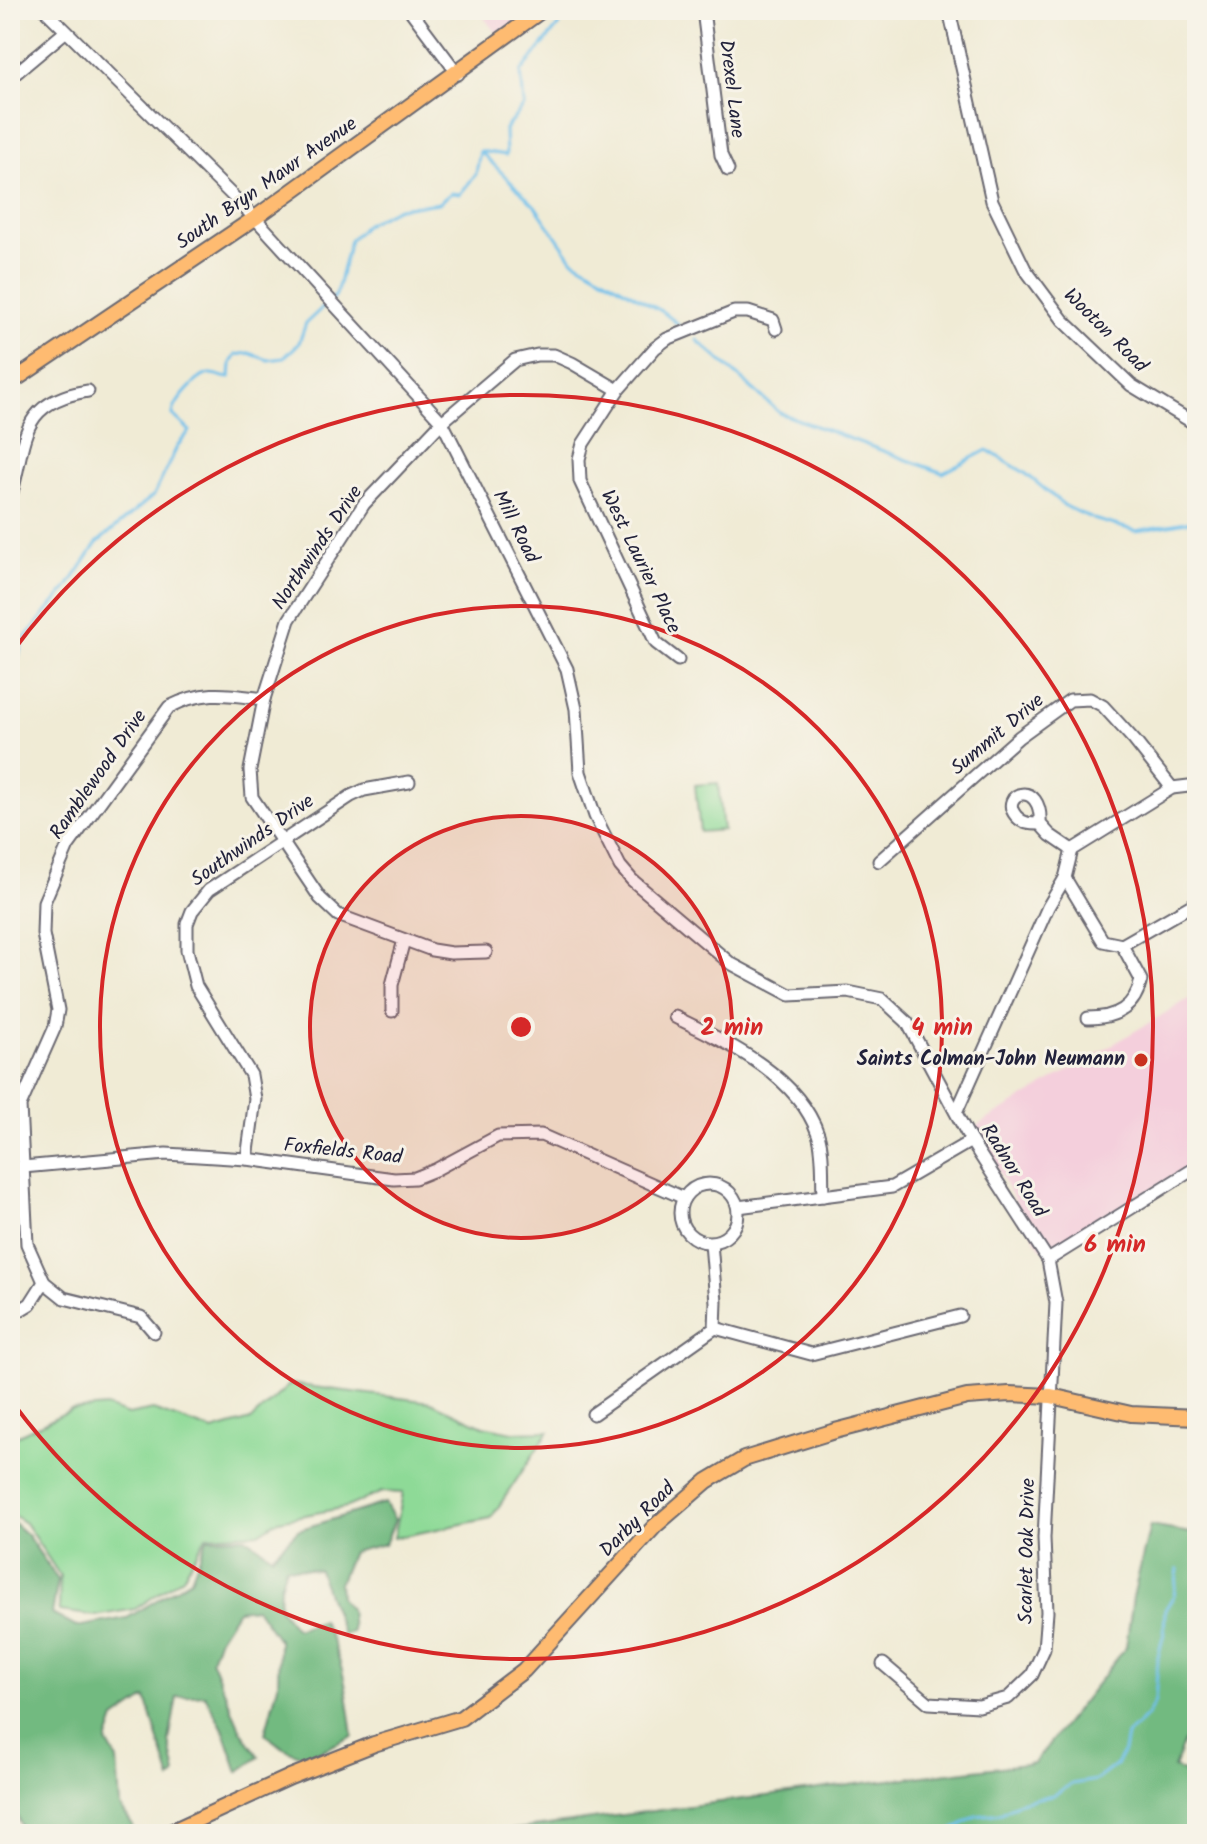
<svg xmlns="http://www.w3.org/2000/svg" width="1207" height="1844" font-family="Kalam,sans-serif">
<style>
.built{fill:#f4cfdc}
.green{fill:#8eda97;stroke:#587e69;stroke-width:2}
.forest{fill:#72ba80;stroke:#4a6e5e;stroke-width:2}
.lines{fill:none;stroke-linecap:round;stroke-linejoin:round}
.stream{stroke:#70c0eb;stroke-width:3}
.minor-casing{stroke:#6a6871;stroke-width:15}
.major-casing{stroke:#6a6871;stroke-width:18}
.minor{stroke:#fff;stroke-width:11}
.major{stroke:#febb71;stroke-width:14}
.ring{fill:none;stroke:#d62828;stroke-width:4}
.poi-dot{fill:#c8321e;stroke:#f7f3e8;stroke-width:3}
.labels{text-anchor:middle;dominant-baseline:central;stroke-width:6;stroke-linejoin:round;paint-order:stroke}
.street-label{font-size:20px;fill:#22223b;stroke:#f7f3e8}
.poi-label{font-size:20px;font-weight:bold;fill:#22223b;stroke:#f7f3e8;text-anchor:end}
.centre{fill:#d62828;stroke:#f7f3e8;stroke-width:4}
.ring-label{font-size:24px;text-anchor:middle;font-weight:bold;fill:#d62828;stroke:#f7f3e8;stroke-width:6;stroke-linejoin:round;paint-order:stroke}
</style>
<rect width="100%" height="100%" fill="#f7f3e8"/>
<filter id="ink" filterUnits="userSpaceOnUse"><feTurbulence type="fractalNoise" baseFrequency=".0125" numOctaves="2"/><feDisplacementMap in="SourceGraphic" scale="16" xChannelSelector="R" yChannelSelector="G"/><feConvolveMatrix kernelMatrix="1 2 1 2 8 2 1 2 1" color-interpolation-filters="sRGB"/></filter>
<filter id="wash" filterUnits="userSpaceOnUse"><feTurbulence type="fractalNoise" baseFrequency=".006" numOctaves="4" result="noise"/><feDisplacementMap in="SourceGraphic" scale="32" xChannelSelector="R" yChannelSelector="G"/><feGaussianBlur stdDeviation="1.8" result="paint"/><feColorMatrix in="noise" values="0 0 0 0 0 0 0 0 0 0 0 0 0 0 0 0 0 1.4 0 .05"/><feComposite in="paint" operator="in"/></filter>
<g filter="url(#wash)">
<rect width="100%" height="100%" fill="#f0ebd5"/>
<!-- built -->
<g class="built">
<polygon points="447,10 532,10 498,36 482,15 449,13"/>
<polygon points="1197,994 1197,1161 1049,1253 1040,1248 975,1127"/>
</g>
<!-- green -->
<g class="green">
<polygon points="718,783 723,830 700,832 695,785"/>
<polygon points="290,1384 431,1402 483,1426 513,1432 549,1431 491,1518 394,1538 403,1493 382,1492 347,1507 279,1520 259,1533 206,1536 183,1577 135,1609 96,1616 59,1611 60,1576 25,1523 10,1513 10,1439 71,1410 106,1407 128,1415 153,1410 213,1431 251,1420"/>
</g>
<!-- forest -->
<g class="forest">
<path d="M385,1503L395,1520L385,1544L352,1552L339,1583L340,1598L350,1609L352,1632L343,1635L319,1570L286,1567L280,1586L279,1608L296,1629L322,1620C344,1662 347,1689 353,1736C309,1755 306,1768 265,1734L278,1685L279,1641L256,1608L237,1610L219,1638L211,1659L240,1729L259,1757L238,1772L224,1731L205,1695L177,1697L169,1741L176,1774L171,1780L146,1698L115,1719L107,1742L117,1760L120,1806L133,1826L125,1834H25L10,1801V1520L27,1535L58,1580L52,1614L76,1627L127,1618L191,1579L207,1538L245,1537L272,1556L298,1530Z"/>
<polygon points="1150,1526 1197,1534 1197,1706 1174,1768 1197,1778 1197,1834 480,1834 864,1783 1034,1763 1126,1647 1133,1597"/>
</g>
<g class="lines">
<!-- stream -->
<g class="stream">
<polyline points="480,151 535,206 572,259 663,312 678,324"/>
<polyline points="480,151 506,155 505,129 524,106 521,72 571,10"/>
<polyline points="697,340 780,413 943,473 987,450 1025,473 1065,506 1093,519 1136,531 1197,520"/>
<path d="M10,687L23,640L67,588L97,543L154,495L178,445L190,431L173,415C173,403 199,374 211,374C217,374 223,378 230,378L231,363L236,355L249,353L268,360L284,358L299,343L306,323L336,295L350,240L368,223L398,208L439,203L451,193L460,194L476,174L480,151"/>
<polyline points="946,1834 976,1816 1002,1813 1020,1802 1053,1795 1072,1784 1096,1780 1116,1765 1124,1751 1127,1735 1147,1716 1155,1701 1158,1657 1164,1633 1165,1610 1174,1595 1178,1569"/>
</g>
</g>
</g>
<g filter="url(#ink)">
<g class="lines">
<defs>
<g id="minor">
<polyline points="45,10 255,218 442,422 567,669 576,709 580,772 595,816 620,866 632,880 730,963 790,995 848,992 882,999 907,1022 971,1141 1048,1260 1056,1303 1044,1538 1047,1612 1044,1649 1032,1675 1008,1698 979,1706 929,1703 883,1664"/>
<polyline points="410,10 458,74"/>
<polyline points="703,10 721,155 728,170"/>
<polyline points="949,10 992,201 1025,269 1063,320 1131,385 1197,425"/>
<polyline points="10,78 65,32"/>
<path d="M10,499C27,443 16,402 88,391"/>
<polyline points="678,660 656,643 580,481 579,459 583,444 618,390 655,348 667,339 734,312 748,312 773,320 776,329"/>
<path d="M1040,824C1030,824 1023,824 1016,816C997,793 1043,778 1040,824L1050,835L1072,850"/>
<polyline points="1072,850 1065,878 1103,941 1122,945 1197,902"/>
<polyline points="1072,850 1172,788 1197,785"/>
<polyline points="879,861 1019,737 1070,700 1090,699 1103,706 1134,740 1172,788"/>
<polyline points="486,952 451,953 432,950 338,915 320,898 252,797 250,770 264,699 289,620 364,504 442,422 515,360 537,355 554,355 572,363 618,390"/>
<polyline points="392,1011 392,985 404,940"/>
<path d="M675,1017C728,1043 797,1074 818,1134C824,1152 822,1177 823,1196"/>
<path d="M1088,1018C1116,1018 1135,1008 1141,980L1122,945"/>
<polyline points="957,1111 1048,907 1065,878"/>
<polyline points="247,1159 255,1099 251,1075 196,986 187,950 187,924 192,911 209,890 351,796 364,790 409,782"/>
<polyline points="23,1167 166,1154 247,1159 394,1179 415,1178 435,1170 498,1136 541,1135 684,1198"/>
<circle cx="709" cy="1213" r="29"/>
<polyline points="738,1207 892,1187 971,1141"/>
<polyline points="1048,1260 1197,1167"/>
<polyline points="10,1316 30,1304 44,1282"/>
<polyline points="715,1328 811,1354 960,1316"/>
<path d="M154,1332L141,1317L64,1298L44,1282L27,1244L20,1106L55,1027L58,1010L43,934L44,902L68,846L169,707C205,689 226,694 264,699"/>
<polyline points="593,1414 715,1328 716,1302 711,1243"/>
</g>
<g id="major">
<polyline points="10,383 255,218 542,10"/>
<polyline points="166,1834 290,1777 374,1744 461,1718 524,1670 655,1526 707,1481 744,1459 835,1431 967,1397 1009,1394 1051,1396 1131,1414 1197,1417"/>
</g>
</defs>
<!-- minor casing -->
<use href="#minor" class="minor-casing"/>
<!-- major casing -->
<use href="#major" class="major-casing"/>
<!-- minor -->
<use href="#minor" class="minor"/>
<!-- major -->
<use href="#major" class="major"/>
</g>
</g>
<!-- distance rings -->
<circle cx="521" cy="1027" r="211" fill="#d62828" fill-opacity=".12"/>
<g class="ring">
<circle cx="521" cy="1027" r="211"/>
<circle cx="521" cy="1027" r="421"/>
<path d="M13 651A632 632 0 1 1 13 1403"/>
</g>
<!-- markers -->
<circle class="poi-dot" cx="1141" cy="1060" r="8"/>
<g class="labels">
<!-- street labels -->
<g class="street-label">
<text transform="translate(731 89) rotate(83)">Drexel Lane</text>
<text transform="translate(267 184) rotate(-35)">South Bryn Mawr Avenue</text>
<text transform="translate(1105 331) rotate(45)">Wooton Road</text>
<text transform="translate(515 527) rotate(63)">Mill Road</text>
<text transform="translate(318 548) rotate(-56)">Northwinds Drive</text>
<text transform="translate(640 562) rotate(64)">West Laurier Place</text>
<text transform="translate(998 735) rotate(-40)">Summit Drive</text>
<text transform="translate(99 775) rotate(-55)">Ramblewood Drive</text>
<text transform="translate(253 841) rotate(-35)">Southwinds Drive</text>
<text transform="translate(343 1152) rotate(6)">Foxfields Road</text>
<text transform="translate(1013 1171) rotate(58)">Radnor Road</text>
<text transform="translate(638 1520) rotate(-45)">Darby Road</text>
<text transform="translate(1028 1551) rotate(-89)">Scarlet Oak Drive</text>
</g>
<!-- poi labels -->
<g class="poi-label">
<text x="1125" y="1060">Saints Colman-John Neumann</text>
</g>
</g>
<circle cx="521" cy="1027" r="12" class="centre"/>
<g class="ring-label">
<text x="732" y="1035">2 min</text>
<text x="942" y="1035">4 min</text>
<text x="1115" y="1252">6 min</text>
</g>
<!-- margin -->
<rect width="1207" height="1844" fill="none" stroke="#f7f3e8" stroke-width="40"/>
</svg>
